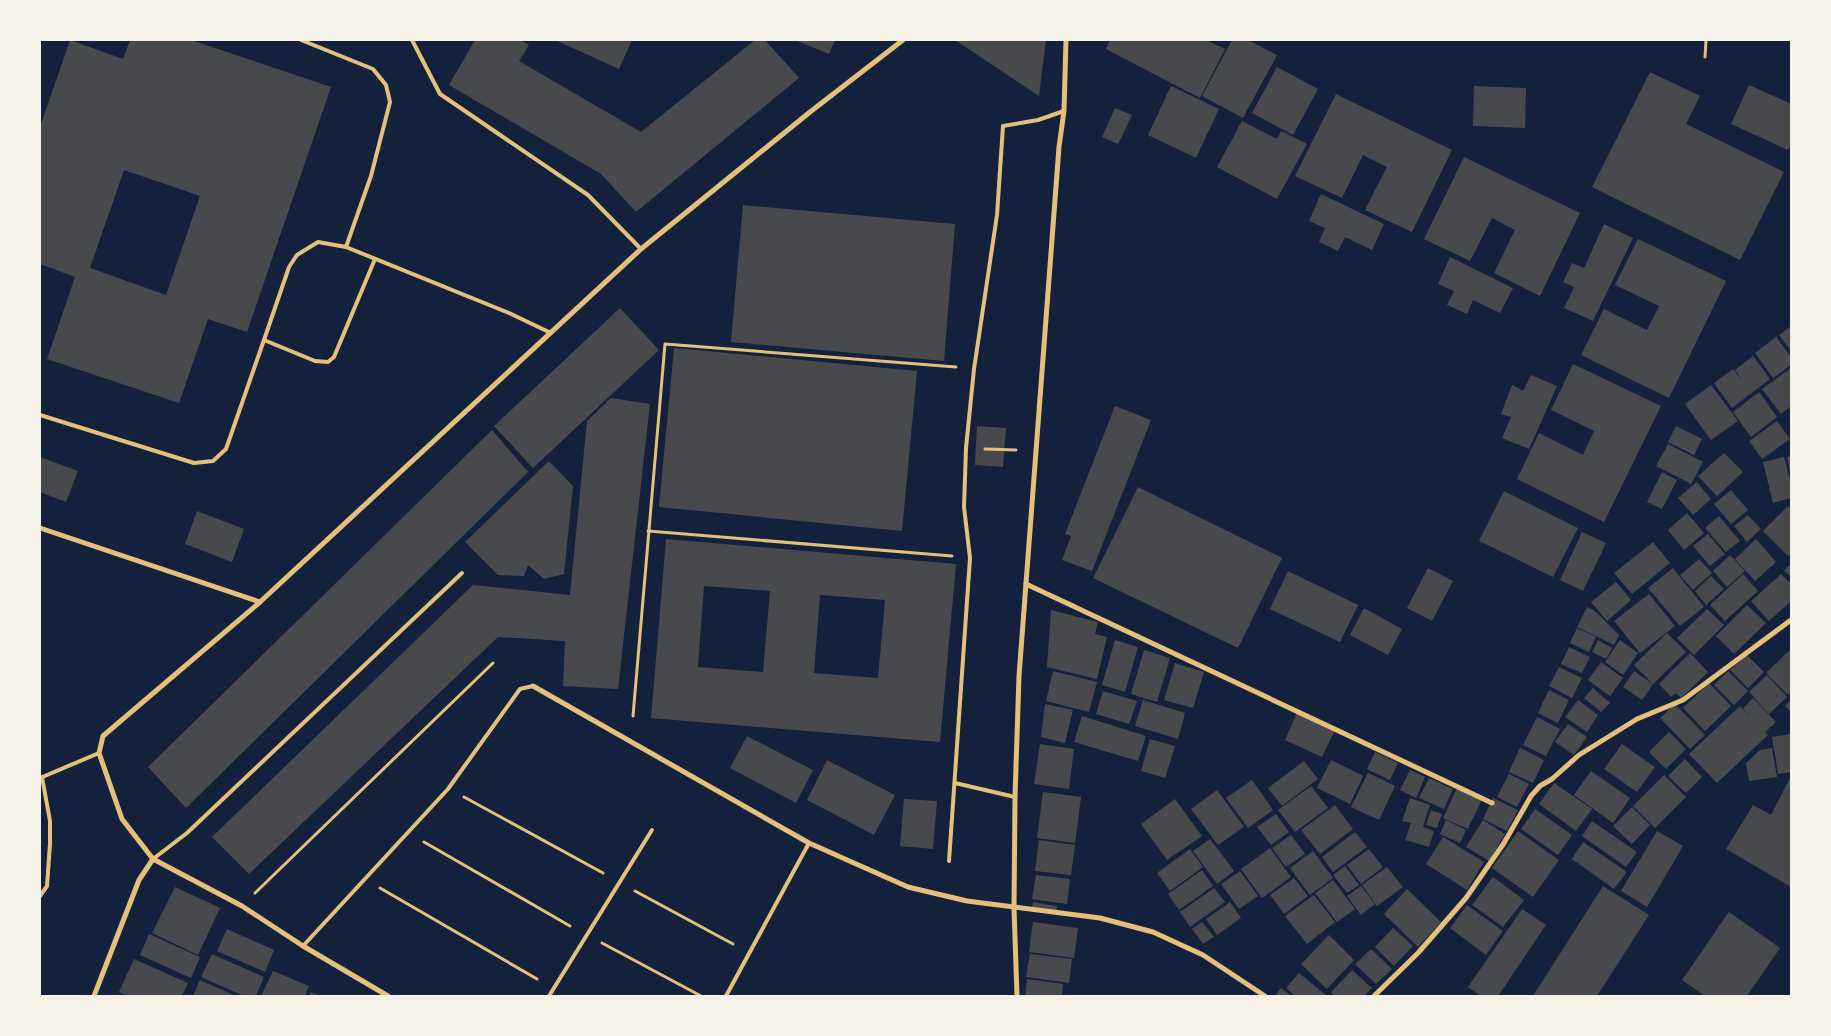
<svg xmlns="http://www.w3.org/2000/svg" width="1831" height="1036" font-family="Karla,sans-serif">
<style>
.building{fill:#48494c;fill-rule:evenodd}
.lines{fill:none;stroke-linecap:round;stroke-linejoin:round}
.path{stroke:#e5c07b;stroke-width:3}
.service{stroke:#e5c07b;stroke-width:4}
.minor{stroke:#e5c07b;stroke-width:5}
</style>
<rect width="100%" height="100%" fill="#14213d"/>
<!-- building -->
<g class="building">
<path d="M70,40L123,59L130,40H191L331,87L247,332L208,319L179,403L47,359L75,277L40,264V127ZM124,170L200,196L166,295L90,268Z"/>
<polygon points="475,40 520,40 529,45 519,61 641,132 755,40 765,40 799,78 636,212 601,174 449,85"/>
<polygon points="555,40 632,40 619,69"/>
<polygon points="795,40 835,40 829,54"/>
<polygon points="955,40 1046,40 1039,96"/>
<polygon points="1110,40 1206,40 1225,49 1200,98 1106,49"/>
<polygon points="1232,40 1248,40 1277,55 1243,118 1202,96"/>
<polygon points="1277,67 1318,89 1293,135 1252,113"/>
<polygon points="1650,72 1700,96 1686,124 1784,172 1740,260 1592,187"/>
<polygon points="1749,85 1791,104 1791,144 1788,150 1731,124"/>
<polygon points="1171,86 1219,109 1196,158 1148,135"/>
<polygon points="1474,86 1526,88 1525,128 1473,126"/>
<polygon points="1336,94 1452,150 1412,232 1365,210 1387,167 1363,155 1342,198 1295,176"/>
<polygon points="1115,108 1132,115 1118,144 1102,137"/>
<polygon points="1242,121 1277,139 1281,131 1307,144 1277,199 1217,167"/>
<polygon points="1464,157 1580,213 1540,296 1494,273 1515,230 1492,218 1470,261 1424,239"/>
<polygon points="1321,194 1384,224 1372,250 1345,237 1338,251 1319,242 1325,228 1309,221"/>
<polygon points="743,205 955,224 944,361 731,342"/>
<polygon points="1604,224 1633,238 1593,321 1564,308 1574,287 1563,282 1572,263 1584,268"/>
<polygon points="1638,239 1726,281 1669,398 1581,355 1604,309 1647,330 1659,306 1615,285"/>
<polygon points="1450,257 1513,288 1500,313 1473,300 1467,314 1447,305 1454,291 1438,284"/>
<polygon points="620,308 659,350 533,468 494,426"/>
<polygon points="1791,326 1791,351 1779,335"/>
<polygon points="1776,337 1791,357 1791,365 1773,378 1755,353"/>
<polygon points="674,348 917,371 902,531 659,507"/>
<polygon points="1753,356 1770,379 1732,408 1714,383 1733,369 1744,383 1735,370"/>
<polygon points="1573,364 1661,406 1604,522 1517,479 1539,433 1583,455 1594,431 1551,410"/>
<polygon points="1791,368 1791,406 1781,414 1762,389"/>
<polygon points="1531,375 1557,386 1529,449 1502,438 1511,417 1501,414 1512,385 1523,391"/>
<polygon points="1711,385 1738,421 1711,440 1685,404"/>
<polygon points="1759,392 1777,417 1751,437 1733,412"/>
<polygon points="611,398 650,404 618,689 563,686 565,641 498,637 249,874 212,837 473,585 570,595 587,421"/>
<polygon points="1115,406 1151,420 1092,571 1062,560 1071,536 1065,534"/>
<polygon points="1777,421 1790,439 1762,459 1749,441"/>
<polygon points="977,426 1006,428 1003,467 975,465"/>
<polygon points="1676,426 1702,439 1694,455 1668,442"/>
<polygon points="492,430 528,472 186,808 148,767"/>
<polygon points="1668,444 1703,462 1691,484 1656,466"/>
<polygon points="1724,453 1743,472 1717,496 1698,476"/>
<polygon points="1791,456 1791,471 1790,471 1787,457"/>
<polygon points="40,457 78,471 66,502 40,492"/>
<polygon points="1784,457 1791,483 1791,498 1773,503 1763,462"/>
<polygon points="549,461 573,486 564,574 544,579 528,565 524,576 498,575 465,542"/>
<polygon points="1662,472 1677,480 1662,509 1647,502"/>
<polygon points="1697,482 1711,499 1693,515 1678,498"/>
<polygon points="1138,487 1282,558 1238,648 1093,578"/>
<polygon points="1731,490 1748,510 1731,524 1714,504"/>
<polygon points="1504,491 1578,528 1553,577 1479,541"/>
<polygon points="1788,506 1791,509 1791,554 1788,556 1763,531"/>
<polygon points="197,511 244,529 232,562 185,544"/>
<polygon points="1687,513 1704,533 1684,550 1668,530"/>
<polygon points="1748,515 1761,529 1747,542 1734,526"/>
<polygon points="1719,516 1740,541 1726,552 1705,528"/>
<polygon points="1582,532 1606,543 1583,591 1560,580"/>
<polygon points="1708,534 1725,554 1710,566 1693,546"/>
<path d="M666,539L956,564L940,742L651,718ZM704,586L770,591L763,672L698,667ZM820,595L885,600L878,678L814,673Z"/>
<polygon points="1756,539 1776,562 1755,581 1735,559"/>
<polygon points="1653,542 1670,563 1632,594 1614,573"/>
<polygon points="1730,555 1745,571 1727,587 1713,571"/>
<polygon points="1699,559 1712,573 1693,590 1680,575"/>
<polygon points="1791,564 1791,578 1784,570"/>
<polygon points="1428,568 1453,581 1432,621 1407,608"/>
<polygon points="1673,568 1704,607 1680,626 1648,588"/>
<polygon points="1288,571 1358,605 1340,642 1270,609"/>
<polygon points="1743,574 1758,591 1725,621 1710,605"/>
<polygon points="1781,574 1791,584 1791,601 1769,621 1751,601"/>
<polygon points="1711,576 1724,589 1706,605 1695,591"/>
<polygon points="1616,582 1631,600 1607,621 1591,602"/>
<polygon points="1649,594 1675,626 1640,653 1614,621"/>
<polygon points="1747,605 1766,623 1734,654 1716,636"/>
<polygon points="1587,607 1595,611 1619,635 1614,645 1577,627"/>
<polygon points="1364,608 1402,629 1388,655 1350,635"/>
<polygon points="1707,609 1724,625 1694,655 1677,638"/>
<polygon points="1051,610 1098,622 1095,634 1107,637 1097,679 1047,667"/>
<polygon points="1577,628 1596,637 1589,652 1570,643"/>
<polygon points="1667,633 1686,652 1653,684 1634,665"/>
<polygon points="1115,640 1138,647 1125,692 1102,685"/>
<polygon points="1598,640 1612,648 1606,659 1592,652"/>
<polygon points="1620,640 1638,653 1623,675 1605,662"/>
<polygon points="1569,647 1590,657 1582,673 1561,664"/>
<polygon points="1791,649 1791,692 1788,695 1766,673"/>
<polygon points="1144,650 1170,658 1157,702 1131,694"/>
<polygon points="1690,653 1708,672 1681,698 1676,693 1671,697 1659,684"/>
<polygon points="1747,655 1764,672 1748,688 1730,670"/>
<polygon points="1601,662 1623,678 1610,696 1588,680"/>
<polygon points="1175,663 1204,672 1193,708 1164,700"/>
<polygon points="1559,667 1582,678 1572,698 1549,686"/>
<polygon points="1053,671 1097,682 1089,712 1046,701"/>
<polygon points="1634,671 1653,684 1642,700 1623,687"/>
<polygon points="1728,671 1748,691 1734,705 1714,685"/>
<polygon points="1767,675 1787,697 1769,714 1749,692"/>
<polygon points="1709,683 1731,706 1705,731 1683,708"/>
<polygon points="1593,688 1610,703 1601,712 1584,698"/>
<polygon points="1549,690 1569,700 1558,723 1538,713"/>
<polygon points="1103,691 1137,701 1129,724 1096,714"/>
<polygon points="1753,698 1776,722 1765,732 1768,735 1717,783 1689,754 1740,706 1750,717 1743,708"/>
<polygon points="1143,700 1185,713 1178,739 1135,726"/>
<polygon points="1578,700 1598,715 1587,732 1565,717"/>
<polygon points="1791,700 1791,712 1785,706"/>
<polygon points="1045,704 1073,710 1065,743 1041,737"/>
<polygon points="1675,704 1705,735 1690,749 1660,718"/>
<polygon points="1297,713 1335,730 1322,757 1285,740"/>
<polygon points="1082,716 1146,736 1138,761 1074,742"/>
<polygon points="1537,717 1560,729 1546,756 1523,745"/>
<polygon points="1568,724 1587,737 1574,755 1555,742"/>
<polygon points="1669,732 1686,749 1666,769 1649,752"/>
<polygon points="1791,734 1791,772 1778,774 1772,737"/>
<polygon points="747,736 813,770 796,803 730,768"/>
<polygon points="1150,739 1175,746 1165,778 1141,771"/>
<polygon points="1040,744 1074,749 1069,789 1034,784"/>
<polygon points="1622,744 1655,767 1637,792 1604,769"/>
<polygon points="1520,748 1544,760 1533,783 1509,772"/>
<polygon points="1772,748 1777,777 1749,781 1746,763 1760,750"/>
<polygon points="1375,752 1398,763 1390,780 1367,769"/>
<polygon points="1685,759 1702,777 1686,793 1668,776"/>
<polygon points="827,760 895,795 874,835 807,800"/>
<polygon points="1331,760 1363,776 1350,804 1317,788"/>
<polygon points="1304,761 1318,779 1282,806 1268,788"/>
<polygon points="1410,770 1425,777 1416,798 1400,790"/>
<polygon points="1591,771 1630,798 1613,823 1574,795"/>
<polygon points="1368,773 1395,786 1379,820 1351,807"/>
<polygon points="1509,774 1529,784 1517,807 1497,797"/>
<polygon points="1664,775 1686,797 1655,828 1633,806"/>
<polygon points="1791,776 1791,887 1726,849 1753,805 1771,815"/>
<polygon points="1429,778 1453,789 1444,809 1419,798"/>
<polygon points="1252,780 1273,810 1248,828 1226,798"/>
<polygon points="1554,783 1592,809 1576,831 1539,804"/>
<polygon points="1311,786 1328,808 1295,832 1278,810"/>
<polygon points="1457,788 1482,799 1468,829 1443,818"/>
<polygon points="1217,790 1244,827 1218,845 1191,809"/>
<polygon points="1043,792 1081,797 1075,843 1037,838"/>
<polygon points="1410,798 1430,805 1423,827 1434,831 1429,847 1405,840 1411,823 1402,821"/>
<polygon points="1493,798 1518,810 1507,831 1483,819"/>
<polygon points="904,799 937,801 933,849 900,846"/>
<polygon points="1175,799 1202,836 1167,860 1141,824"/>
<polygon points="1335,805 1353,829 1320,854 1301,830"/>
<polygon points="1632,807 1650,825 1632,844 1613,826"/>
<polygon points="1535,809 1572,835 1558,855 1521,829"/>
<polygon points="1431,810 1442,814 1437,828 1426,825"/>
<polygon points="1276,814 1289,832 1271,845 1257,827"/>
<polygon points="1446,820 1466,830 1460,843 1440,834"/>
<polygon points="1483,820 1505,834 1489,861 1466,847"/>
<polygon points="1592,821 1637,852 1626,867 1582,836"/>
<polygon points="1518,831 1559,860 1533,897 1492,868"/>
<polygon points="1657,831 1683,846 1647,907 1621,891"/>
<polygon points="1355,832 1367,847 1333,872 1322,857"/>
<polygon points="1291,835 1305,854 1286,867 1272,848"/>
<polygon points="1443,837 1484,862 1467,890 1426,864"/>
<polygon points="1210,839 1234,871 1217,884 1193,851"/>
<polygon points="1039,840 1075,845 1071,875 1035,871"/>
<polygon points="1583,842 1627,872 1614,889 1572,859"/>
<polygon points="1270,848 1291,877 1262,898 1241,869"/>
<polygon points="1190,849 1203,867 1170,891 1157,873"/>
<polygon points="1369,849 1383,867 1361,884 1347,865"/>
<polygon points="1313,851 1333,878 1310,895 1290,868"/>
<polygon points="1345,866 1359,885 1347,893 1333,875"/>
<polygon points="1387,867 1403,887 1377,906 1362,885"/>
<polygon points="1202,870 1213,886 1179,910 1168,894"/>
<polygon points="1240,871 1258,896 1239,909 1221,884"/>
<polygon points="1036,875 1070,879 1067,904 1032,899"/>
<polygon points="1493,877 1524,900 1503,927 1472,905"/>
<polygon points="1294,878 1308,896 1284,914 1270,895"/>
<polygon points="1333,880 1355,909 1337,922 1315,893"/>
<polygon points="1361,886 1375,904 1361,915 1347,896"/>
<polygon points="1603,886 1649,915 1597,996 1533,996"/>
<polygon points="175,887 220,908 198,955 152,933"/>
<polygon points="1214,888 1225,902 1190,927 1180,912"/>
<polygon points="1407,889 1441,922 1418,947 1384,914"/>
<polygon points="1314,895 1335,922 1307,944 1285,916"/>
<polygon points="1033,902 1057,906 1056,912 1032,910"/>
<polygon points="1230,902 1241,918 1217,935 1206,919"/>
<polygon points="1467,905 1503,931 1486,955 1450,928"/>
<polygon points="1522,909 1546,925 1498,996 1481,996 1468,987"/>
<polygon points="1729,912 1780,948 1747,996 1705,996 1682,980"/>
<polygon points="1033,922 1078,928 1074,958 1029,952"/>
<polygon points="1202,922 1214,937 1203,944 1192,929"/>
<polygon points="1393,928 1413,946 1394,966 1375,947"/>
<polygon points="227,929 274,950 265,972 217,951"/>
<polygon points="149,934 200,957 191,978 140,955"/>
<polygon points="1329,935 1354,960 1327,989 1301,964"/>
<polygon points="1371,949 1392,969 1376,984 1355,964"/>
<polygon points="212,954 264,977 256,996 244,996 201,977"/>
<polygon points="1030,954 1072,959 1069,983 1026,977"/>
<polygon points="134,959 188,983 182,996 128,996 119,992"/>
<polygon points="1352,970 1372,988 1364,996 1334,996 1331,992"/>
<polygon points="273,971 309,986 305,996 261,996"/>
<polygon points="1299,973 1327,996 1295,996 1286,988"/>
<polygon points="1027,979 1063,984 1062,996 1025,996"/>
<polygon points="200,980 236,996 193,996"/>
<polygon points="1281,988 1291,996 1275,996"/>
<polygon points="311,992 321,996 309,996"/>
</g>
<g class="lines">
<!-- path -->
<g class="path">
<polyline points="1705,57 1706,40"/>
<polyline points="985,449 1016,450"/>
<polyline points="648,531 952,556"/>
<polyline points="633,716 665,344 956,367"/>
<polyline points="464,797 603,873"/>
<polyline points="424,842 570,926"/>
<polyline points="380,888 537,979"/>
<polyline points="635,891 733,944"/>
<polyline points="255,893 493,663"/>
<polyline points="602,943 701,996"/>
</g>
<!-- service -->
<g class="service">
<polyline points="301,40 373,69 386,85 390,102 371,176 346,247"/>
<polyline points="412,40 440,94 588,195 641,249"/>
<polyline points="264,340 289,267 297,255 318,242 346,247 509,313 551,333"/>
<polyline points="40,415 194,463 213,461 226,449 264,340 315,361 328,362 334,357 375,259"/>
<polyline points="40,778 99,753"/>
<polyline points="955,783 1015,797"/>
<polyline points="153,859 187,833 462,573"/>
<polyline points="949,861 970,558 964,507 966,448 974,369 997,215 1003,126 1038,120 1064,111"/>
<polyline points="40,896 47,886 50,844 50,821 42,777"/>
<polyline points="303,946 448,789 520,689 533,686"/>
<polyline points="549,996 652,830"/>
<polyline points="726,996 809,843"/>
</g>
<!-- minor -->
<g class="minor">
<polyline points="40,528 260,602"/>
<polyline points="1026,584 1492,803"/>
<polyline points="533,686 809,843 908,887 967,901 1100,918 1153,932 1203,955 1265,996"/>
<polyline points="94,996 139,880 153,859"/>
<polyline points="388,996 303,946 242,906 153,859 122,819 99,753 103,736 260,602 641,249 810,112 903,40"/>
<polyline points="1017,996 1014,908 1015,797 1019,676 1059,147 1064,111 1066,40"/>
<polyline points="1374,996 1418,953 1466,898 1504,843 1531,796 1540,786 1552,779 1579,755 1637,719 1683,700 1791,620"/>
</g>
</g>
<!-- border -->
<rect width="1831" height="1036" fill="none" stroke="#f6f1e7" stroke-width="82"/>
</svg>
